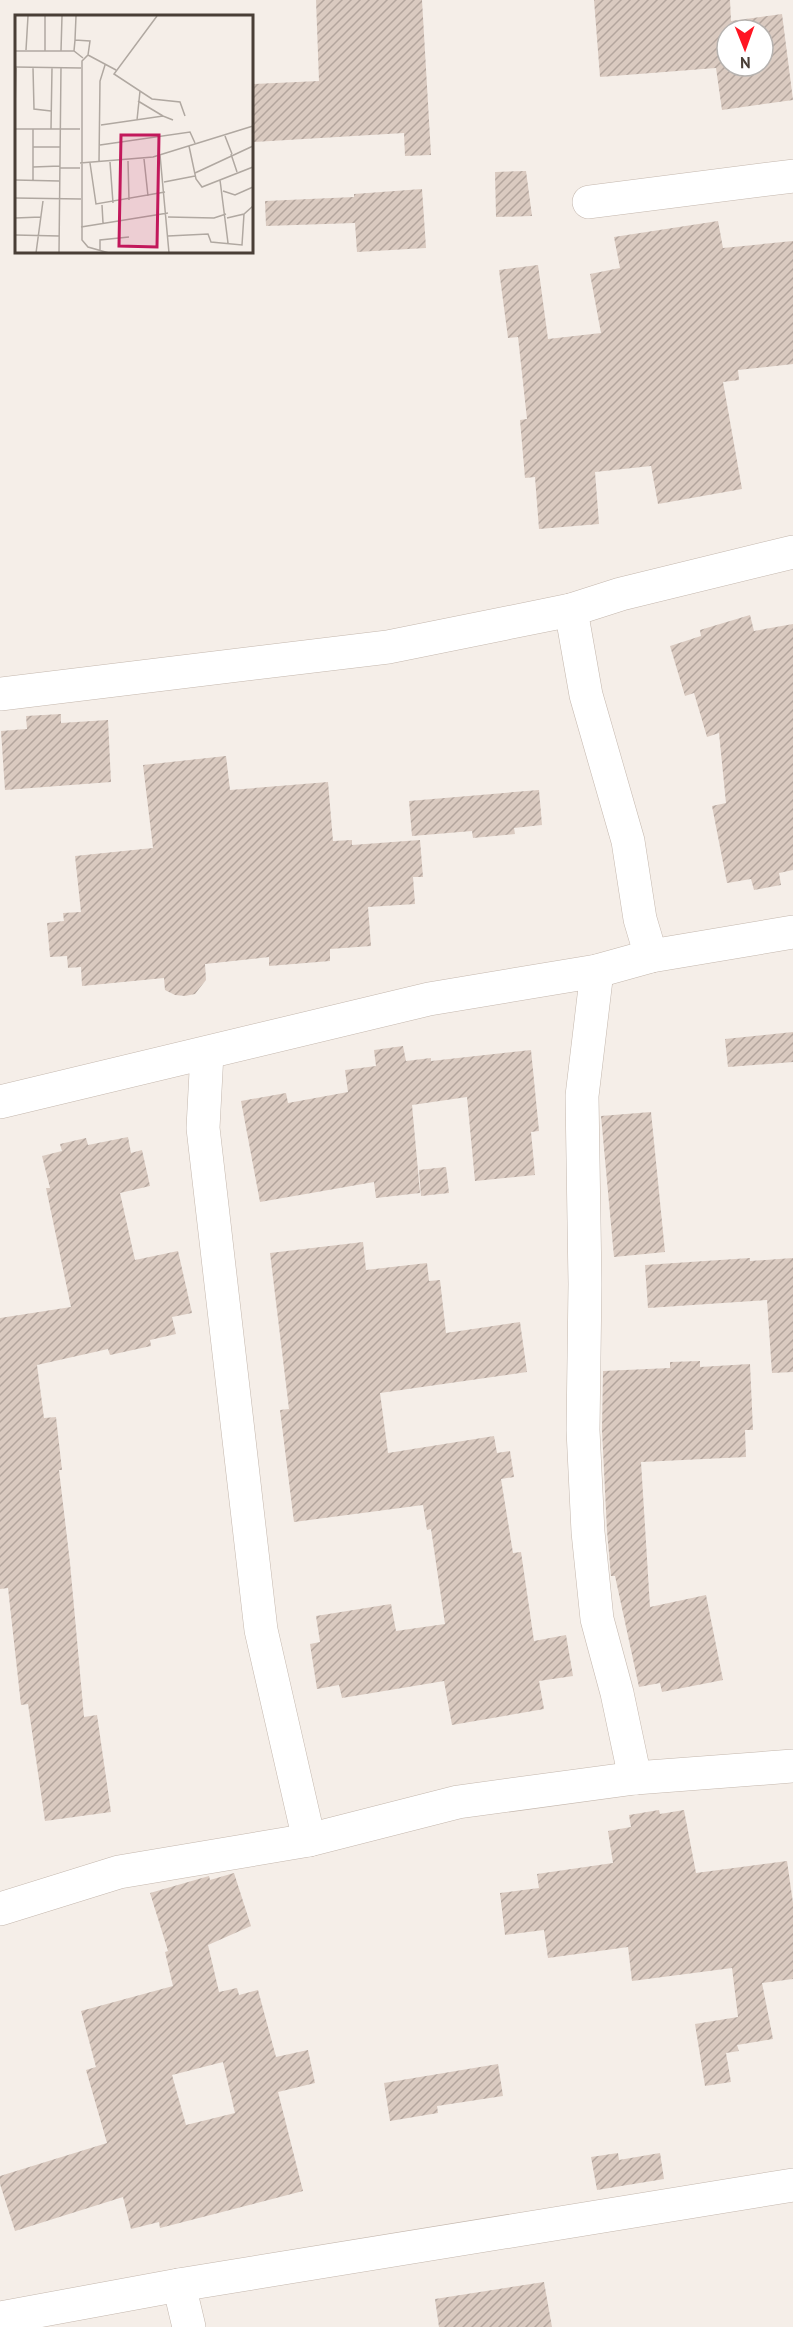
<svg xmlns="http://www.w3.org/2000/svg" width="793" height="2327" font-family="'PT Sans',sans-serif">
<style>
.building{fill:url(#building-hatch);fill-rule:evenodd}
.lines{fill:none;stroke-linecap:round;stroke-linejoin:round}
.street-casing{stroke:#c4b7ad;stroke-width:34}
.street{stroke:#fff;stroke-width:33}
.inset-road{fill:none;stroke:#b0a8a1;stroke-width:1.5}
.view{fill:#c2185b;fill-opacity:0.15;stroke:#c2185b;stroke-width:3}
.inset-edge{fill:none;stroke:#493e36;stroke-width:3}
</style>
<defs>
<pattern id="building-hatch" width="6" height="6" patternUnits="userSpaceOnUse" patternTransform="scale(1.5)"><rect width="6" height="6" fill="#dacac0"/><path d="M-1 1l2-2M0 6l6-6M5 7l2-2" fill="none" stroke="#b3a59d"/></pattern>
</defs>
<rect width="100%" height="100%" fill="#f5eee8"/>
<!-- building -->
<g class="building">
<polygon points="316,0 422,0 431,155 405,156 404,133 252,142 252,84 319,81"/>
<path d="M594,0H730L731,21L782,14L793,100L722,110L716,68L600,77ZM727,30H763V66H727Z"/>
<polygon points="526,171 532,216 496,217 495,172"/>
<polygon points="422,189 426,248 357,252 355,223 266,226 265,201 354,197 354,194"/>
<polygon points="718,221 723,248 793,241 793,364 738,370 739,380 723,382 742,489 658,504 651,466 595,472 599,524 539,529 535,477 525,478 520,420 527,419 518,337 508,338 499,270 538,265 548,339 601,333 590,274 620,268 614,237"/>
<polygon points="750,615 754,631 793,624 793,870 779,873 781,885 754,890 751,879 727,883 712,806 726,803 719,733 707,737 694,693 685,696 670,646 701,636 700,630"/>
<polygon points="61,714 61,723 108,720 111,782 5,790 1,731 27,729 26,716"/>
<polygon points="226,756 230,790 328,782 333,841 352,840 352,845 420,840 423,877 413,877 415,904 368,907 371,946 330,949 330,961 269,966 269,957 205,964 206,980 195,994 185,996 175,995 165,990 164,978 82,986 81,967 68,968 67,956 50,957 47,923 64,921 63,913 81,912 75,856 153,848 143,765"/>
<polygon points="539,790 542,825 514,828 515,834 473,838 472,831 412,836 409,801"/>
<polygon points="793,1032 793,1062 728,1067 725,1039"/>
<polygon points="403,1046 406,1061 431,1058 431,1061 531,1050 539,1131 531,1132 535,1175 475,1181 467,1097 412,1105 420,1193 376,1198 374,1182 260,1202 241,1101 286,1093 288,1103 348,1092 345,1070 376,1066 374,1050"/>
<polygon points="651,1112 665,1252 614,1257 601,1116"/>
<polygon points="128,1137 131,1153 142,1150 150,1186 120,1193 135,1260 178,1251 192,1313 172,1317 176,1334 150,1340 151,1346 110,1355 108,1349 37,1365 44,1418 56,1417 62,1470 59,1470 70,1563 84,1717 97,1715 111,1812 45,1821 28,1704 21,1705 8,1588 0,1589 0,1318 71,1307 46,1188 50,1188 42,1156 62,1151 60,1144 86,1138 88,1145"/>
<polygon points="446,1167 449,1193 421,1196 419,1170"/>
<polygon points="363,1242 366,1270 427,1263 429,1281 440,1280 446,1333 520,1322 527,1372 380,1393 388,1453 494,1436 497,1453 510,1451 514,1477 501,1479 513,1553 521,1552 534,1641 566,1635 573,1676 539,1681 544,1709 452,1725 444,1681 342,1698 339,1685 317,1689 310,1644 320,1642 316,1616 391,1604 396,1631 445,1624 431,1529 427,1530 423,1505 294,1522 280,1410 289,1409 270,1253"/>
<polygon points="750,1258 750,1261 793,1258 793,1372 772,1373 767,1300 648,1308 645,1265"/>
<polygon points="700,1361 700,1367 750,1364 753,1430 745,1430 746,1457 641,1462 650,1607 706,1595 723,1680 662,1692 660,1683 639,1687 615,1576 611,1576 607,1531 602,1430 603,1371 670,1368 670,1362"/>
<polygon points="659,1810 660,1814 684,1810 696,1873 787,1861 793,1903 793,1979 762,1983 773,2039 737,2045 739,2051 726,2053 731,2082 705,2086 695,2024 738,2017 732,1968 632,1981 628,1947 548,1958 544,1930 505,1935 500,1893 539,1888 537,1874 613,1863 608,1831 631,1827 629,1815"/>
<path d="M234,1873L251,1926L208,1945L219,1992L237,1988L239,1995L258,1990L276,2057L308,2050L315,2083L278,2092L303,2191L160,2228L159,2222L131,2229L123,2197L15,2231L0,2184V2176L107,2143L86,2070L96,2067L81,2011L173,1986L165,1952L168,1951L150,1893L209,1876L210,1880ZM223,2062L235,2113L186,2125L172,2075Z"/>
<polygon points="498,2064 503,2096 437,2106 438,2113 390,2121 384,2083"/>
<polygon points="618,2153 619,2160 660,2153 664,2179 597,2190 591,2157"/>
<polygon points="544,2282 552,2327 439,2327 435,2299"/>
</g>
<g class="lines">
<defs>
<g id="street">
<polyline points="589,202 793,176"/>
<polyline points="571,610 586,695 628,841 640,919 651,956"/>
<polyline points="0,694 388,647 571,610 621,594 793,552"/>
<polyline points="597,971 582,1096 585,1284 583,1430 588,1532 597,1619 617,1693 635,1778"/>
<polyline points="207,1053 203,1128 261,1630 309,1840"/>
<polyline points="0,1102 429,999 597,971 651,956 793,932"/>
<polyline points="0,1909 119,1872 309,1840 458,1802 635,1778 793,1766"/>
<polyline points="179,2285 189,2327"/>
<polyline points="0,2318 179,2285 793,2185"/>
</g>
</defs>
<!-- street casing -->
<use href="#street" class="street-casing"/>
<!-- street -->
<use href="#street" class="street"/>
</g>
<!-- overview -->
<g transform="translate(15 15)">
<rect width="238" height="238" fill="#f5eee8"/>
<path class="inset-road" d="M142,1L99,59L137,84L165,87L170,101M60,25L61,1M11,35L13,1M0,36H59L68,43M30,36V1M46,36L47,1M59,36L60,25L75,26L73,40M0,52L66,53M18,53L19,94L36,96M123,86L148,101M0,96L1,52M122,105L125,76M86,110L148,101L158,105M0,114H65M36,114L37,53M210,121L217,139M85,130L175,117L180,128M174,131L181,164L187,172L238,152M18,132H45M216,139L222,157M145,140L154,238M129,144L133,181M113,146L114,185M84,147L85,66L90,50M95,147L98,188M65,148L138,142L238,111M75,148L81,189L150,177M18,152L45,151M45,153H65M180,158L238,131M0,165L44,166M18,165V114M205,165L213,228M149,167L180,161M208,176L220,180L238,172M0,183L66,184M87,190L88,208M153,202L199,203L211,199M0,203L26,202M212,203L229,199L238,191M66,212L153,198M0,220L44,221M153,221L193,219L196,227L227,230L229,199M85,235V225L114,222M21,238L28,186M44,238L46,52M94,238L73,232L67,225V46L73,40L101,55"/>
<path class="view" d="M106,120H144L142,232L104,231Z"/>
<rect width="238" height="238" class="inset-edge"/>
</g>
<!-- north arrow -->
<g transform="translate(745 48) rotate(179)"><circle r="28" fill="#ffffff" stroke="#b6b2af" stroke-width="1.5"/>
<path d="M0-4.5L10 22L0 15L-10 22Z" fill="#ff1522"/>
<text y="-9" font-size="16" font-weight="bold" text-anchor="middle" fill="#493e36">N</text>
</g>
</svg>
